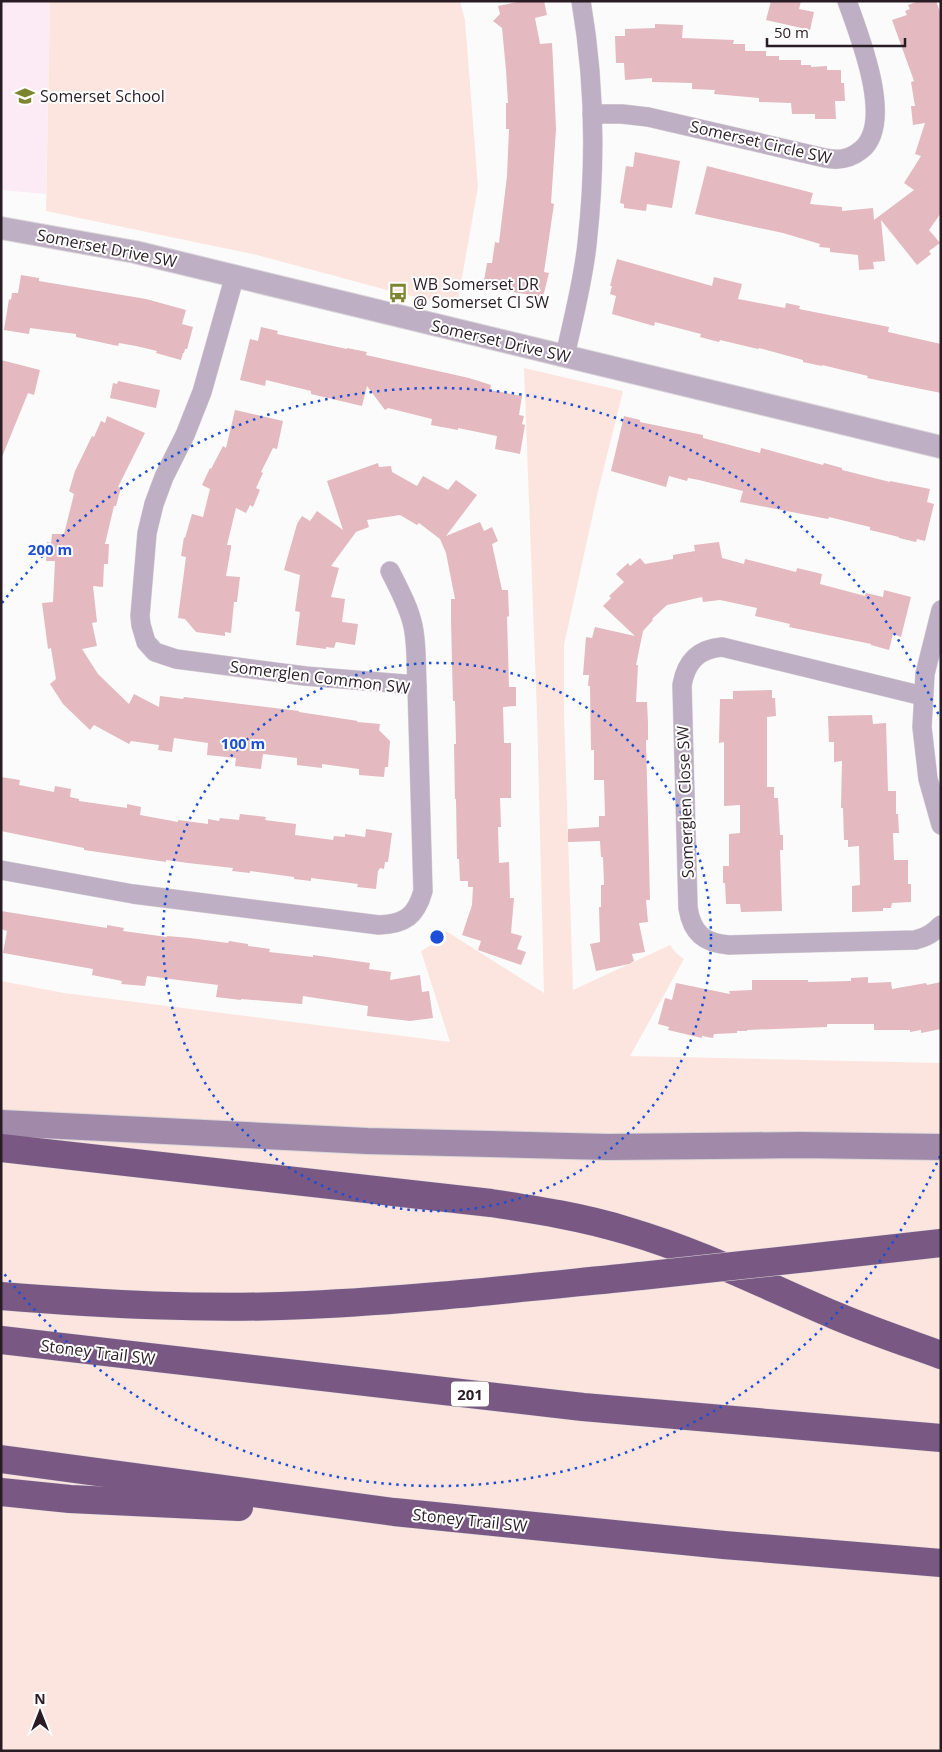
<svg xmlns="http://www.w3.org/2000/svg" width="942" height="1752" font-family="'Open Sans',sans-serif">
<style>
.built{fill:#fceaf4}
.green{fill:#fce5df}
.building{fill:#e4b9bf}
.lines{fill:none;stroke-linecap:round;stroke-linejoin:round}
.minor-casing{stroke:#dad7d9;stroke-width:20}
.tertiary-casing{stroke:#dad7d9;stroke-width:24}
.secondary-casing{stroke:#dad7d9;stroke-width:28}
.motorway-casing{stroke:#dad7d9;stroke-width:29}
.minor{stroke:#bfafc4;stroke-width:19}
.tertiary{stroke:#bfafc4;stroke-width:22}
.secondary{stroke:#a18aa9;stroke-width:26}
.motorway{stroke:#795983;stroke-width:28}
.motorway-bridge-casing{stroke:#dad7d9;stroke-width:29;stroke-linecap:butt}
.motorway-bridge{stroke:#795983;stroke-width:28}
.ring{fill:none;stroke:#1d4ed8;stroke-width:2.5;stroke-dasharray:2.5 5}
.labels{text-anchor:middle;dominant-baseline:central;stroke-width:4;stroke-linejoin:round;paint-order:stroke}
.shield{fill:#fff;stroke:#6a6066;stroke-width:1}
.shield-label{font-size:15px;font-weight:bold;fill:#2a1c24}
.poi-label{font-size:16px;fill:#2a1c24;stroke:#fff;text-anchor:start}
.street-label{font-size:16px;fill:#2a1c24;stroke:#fff}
.centre{fill:#1d4ed8;stroke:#fff;stroke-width:2.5}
.ring-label{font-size:15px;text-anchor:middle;font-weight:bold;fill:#1d4ed8;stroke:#fff;stroke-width:4;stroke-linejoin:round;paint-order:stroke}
</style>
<rect width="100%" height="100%" fill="#fbfbfb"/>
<!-- built -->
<polygon class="built" points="1,1 50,1 46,194 1,190"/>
<!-- green -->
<g class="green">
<polygon points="50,1 460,1 465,20 478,187 457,306 398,293 257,255 46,211"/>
<polygon points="524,368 623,391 598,491 564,645 564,713 573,990 670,945 676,953 684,959 630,1056 941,1063 941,1751 1,1751 1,981 64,993 450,1042 421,951 436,942 446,931 544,993 537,714"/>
</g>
<!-- building -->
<g class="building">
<polygon points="522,1 544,1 547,15 535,18 540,44 552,43 553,62 556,129 551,203 554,204 544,272 549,273 543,297 483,287 487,263 492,263 495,242 499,243 507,176 509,129 506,129 506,103 508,103 506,70 502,28 493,21 500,14 498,6"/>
<polygon points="771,1 801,1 799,9 814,12 810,30 766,20"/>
<polygon points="919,1 936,1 941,14 941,213 929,230 940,243 929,251 931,254 917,265 881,220 885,261 873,262 874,269 859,270 858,255 830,252 830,248 819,247 820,244 783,233 695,214 707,166 813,193 810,204 842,207 842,211 873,208 874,220 914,190 904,183 921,156 915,154 925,123 913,125 911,106 915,106 911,82 914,81 892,20 907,15 905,11 910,9 908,5"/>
<polygon points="655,24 683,25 682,38 734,40 733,44 745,44 745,51 766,51 766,56 779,56 779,60 801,60 801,65 811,65 811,67 827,66 827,70 841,70 841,83 844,83 845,101 835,101 836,119 815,119 815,114 792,114 791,103 759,102 759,98 714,94 715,90 692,89 692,83 652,82 652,78 625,80 624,63 616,63 615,36 625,36 625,29 655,28"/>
<polygon points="635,152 680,161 672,208 647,204 646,211 624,208 624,204 620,203 626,166 633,167"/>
<polygon points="617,259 712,286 714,277 742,284 738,299 785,308 786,303 800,306 799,309 889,327 888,332 941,344 941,393 867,378 868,376 822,365 822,366 803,362 803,360 759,348 758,349 720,340 719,342 700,337 701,334 655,322 654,326 612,314 616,296 610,294 612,286 610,286"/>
<polygon points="21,275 39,278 39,281 146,299 186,310 182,324 193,327 187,349 185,349 184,353 183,353 181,360 156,353 157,351 136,346 119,343 118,346 76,337 76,334 30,328 29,334 4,330 9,299 11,300 12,293 18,293"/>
<polygon points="261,327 278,331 277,334 347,349 347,348 367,352 366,355 469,378 491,385 490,390 522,396 519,415 524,416 522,424 525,425 520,454 495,449 497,436 458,428 458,430 431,425 432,419 388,408 385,410 367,386 362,406 311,394 311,391 266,380 265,386 240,380 250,339 258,341"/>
<polygon points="1,360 40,370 34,395 28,393 2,457"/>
<polygon points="118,381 160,390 156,408 110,398 113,383 117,384"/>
<polygon points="235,410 283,421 277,449 273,448 261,472 263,473 256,488 260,490 253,507 250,505 246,513 236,508 227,545 231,545 231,548 226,576 240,577 237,602 234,602 231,633 225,632 225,636 196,632 185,619 178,618 186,557 181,556 184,537 185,538 192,514 203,517 210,489 202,485 210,468 211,469 223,446 226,448"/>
<polygon points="107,416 145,433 118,487 121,488 116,506 114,506 105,544 109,544 108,564 104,564 103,587 93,586 97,622 92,623 97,646 82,649 98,674 129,704 134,694 159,707 160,696 183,699 184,697 299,711 299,712 358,721 357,722 380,724 379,730 390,741 388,767 385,767 384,777 359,775 359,769 322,764 322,768 297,765 297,758 263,754 261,769 235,766 236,758 207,755 208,743 174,738 172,752 158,750 159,745 131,741 129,744 94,725 90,730 63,704 50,684 56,679 51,648 48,649 42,603 53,602 55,561 46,561 47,542 51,543 52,534 64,534 74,494 69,491 75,471 92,436 94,437 101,421 105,423"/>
<polygon points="624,416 640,420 640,422 703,435 703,438 760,453 761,448 823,465 824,463 842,468 842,470 890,482 890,481 930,489 927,502 934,504 925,541 917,539 916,542 899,538 899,537 870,530 870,527 829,517 828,519 740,502 743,491 699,480 688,478 687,481 669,476 666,487 611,471"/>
<polygon points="378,463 379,467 391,466 392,472 417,486 423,476 448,490 456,480 477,495 446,536 480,522 484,531 492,527 498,541 492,544 502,590 508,590 509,616 507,617 509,687 516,687 516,706 503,707 504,743 511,743 511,798 500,798 501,827 498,827 499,863 509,862 510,898 514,898 511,933 522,936 517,949 526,952 521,965 478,950 481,941 462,935 472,905 473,887 468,887 468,881 460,881 459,859 457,859 456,799 455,799 454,744 456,744 455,701 453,701 451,621 451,599 455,599 446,553 440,539 419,523 417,525 400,515 367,520 369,527 356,532 331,566 339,568 331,597 345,599 342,622 358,624 355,645 336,642 334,648 326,647 326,649 296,645 300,612 295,611 300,575 284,570 297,524 302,516 310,521 317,511 343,530 327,481"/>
<polygon points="719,542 722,558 744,564 745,559 796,572 797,568 822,574 820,584 865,596 866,593 883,597 884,590 911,597 901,637 893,634 889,650 871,645 871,644 789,627 790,624 755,616 757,608 720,600 703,602 702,597 667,605 652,619 653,620 643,631 636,665 638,665 636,702 647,702 648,723 648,740 646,740 650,900 646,900 648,922 639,923 645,952 632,954 634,961 629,964 596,971 590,944 600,942 599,907 601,907 601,885 604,885 603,857 601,857 600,841 568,842 568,829 599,827 599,816 605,816 604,780 594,780 594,750 591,750 590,686 588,686 589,675 583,675 586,637 592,638 595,627 635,636 603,606 611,598 609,596 624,582 616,574 628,563 630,566 640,558 645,564 673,559 673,555 695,551 694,545"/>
<polygon points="772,690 772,698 775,698 776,716 767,717 767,787 774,787 774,798 778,798 780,835 783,835 783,850 780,850 782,911 741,912 740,904 726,904 725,883 723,883 723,866 729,866 729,834 740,833 740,805 724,806 724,742 719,743 720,699 733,699 733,691"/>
<polygon points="872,715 873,724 886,723 888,791 896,791 896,814 898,814 899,833 893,833 894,860 908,860 908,884 911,884 911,902 892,903 891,908 883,908 883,911 852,912 852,886 860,885 859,846 848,847 848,840 844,840 843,808 841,808 842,761 834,762 834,742 829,742 828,716"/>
<polygon points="1,777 20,780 19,785 54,792 55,786 71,789 70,797 79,799 79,801 127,808 127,804 141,807 140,815 178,822 178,820 208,824 208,819 219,821 220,818 239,820 240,814 266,817 265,820 296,824 295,835 333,840 334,836 345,837 345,834 365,837 366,829 392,833 388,862 385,862 384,869 380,868 378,871 376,889 357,887 358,884 311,878 311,881 294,879 294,877 250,871 250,873 232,871 233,868 188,863 166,860 166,862 84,850 84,848 1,831"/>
<polygon points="1,911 107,928 107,925 124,928 123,931 167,937 167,936 190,938 228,943 229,941 248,944 248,946 270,949 269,952 313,957 313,955 370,963 369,969 391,972 390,980 420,975 422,992 429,991 433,1018 410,1021 367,1016 368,1006 303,996 302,1004 241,999 241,1000 216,997 218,985 147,976 145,986 121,984 122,981 92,975 93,969 3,953 7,931 1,929"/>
<polygon points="868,977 868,983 891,982 892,989 926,983 927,985 941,982 941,1029 921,1033 921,1030 910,1032 910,1030 874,1030 874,1024 827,1024 827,1027 747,1030 747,1031 737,1031 737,1033 714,1034 713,1038 702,1036 702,1038 668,1030 669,1027 658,1024 665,998 672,1000 676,983 730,994 729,991 752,990 752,980 808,980 808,982 851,981 851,978"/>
</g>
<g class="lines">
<defs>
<g id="minor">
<path d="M592,114H622L648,117L825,158C839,161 850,159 861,150C895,123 859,35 847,1"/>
<path d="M565,356C573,319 583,282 587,244C596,163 595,82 581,1"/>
<path d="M390,571C399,589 409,607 413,626C417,645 416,666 417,685"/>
<polyline points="941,610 925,674 922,727 928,779 941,825"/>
<path d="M923,696L722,647C698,649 686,662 682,685L688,908C692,933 704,943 729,945L915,940C927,937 933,933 941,925"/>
<path d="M1,870L133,894L379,925C405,924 416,916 423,891L417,685L305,676L176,659L155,652L146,642L141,625L140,616L147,533L154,504L164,477L185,435L202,392L235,275"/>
</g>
<polyline id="tertiary" points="1,228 135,252 941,447"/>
<polyline id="secondary" points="1,1123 367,1141 608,1147 800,1145 941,1147"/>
<g id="motorway">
<path d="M1,1148L491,1203C537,1210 583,1217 628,1231C700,1252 766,1286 834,1315C869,1330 905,1342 941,1355"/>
<polyline points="807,1258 941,1243"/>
<path d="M1,1296C103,1304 205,1310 307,1305C419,1300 530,1287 641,1276"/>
<polyline points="1,1340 583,1407 941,1438"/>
<polyline points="1,1459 394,1512 724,1545 941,1563"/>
<polyline points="1,1492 70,1499 239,1507"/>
</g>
</defs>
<!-- minor casing -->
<use href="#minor" class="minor-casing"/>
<!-- tertiary casing -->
<use href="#tertiary" class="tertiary-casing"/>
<!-- secondary casing -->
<use href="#secondary" class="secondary-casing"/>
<!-- motorway casing -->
<use href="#motorway" class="motorway-casing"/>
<!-- minor -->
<use href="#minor" class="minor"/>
<!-- tertiary -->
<use href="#tertiary" class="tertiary"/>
<!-- secondary -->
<use href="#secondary" class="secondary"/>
<!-- motorway -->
<use href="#motorway" class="motorway"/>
<defs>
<polyline id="motorway-bridge" points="641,1276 807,1258"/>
</defs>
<!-- motorway-bridge casing -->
<use href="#motorway-bridge" class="motorway-bridge-casing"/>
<!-- motorway-bridge -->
<use href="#motorway-bridge" class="motorway-bridge"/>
</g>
<!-- distance rings -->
<g class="ring">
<circle cx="437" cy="937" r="274"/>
<path d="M940 1156A548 548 0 0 1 2 1271M2 603A548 548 0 0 1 940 718"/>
</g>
<!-- icons -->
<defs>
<symbol id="school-bare" viewBox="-9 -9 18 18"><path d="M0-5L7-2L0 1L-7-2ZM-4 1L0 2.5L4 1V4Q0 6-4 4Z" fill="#7e8530" stroke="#fff" stroke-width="2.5" paint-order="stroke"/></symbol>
<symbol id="bus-bare" viewBox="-9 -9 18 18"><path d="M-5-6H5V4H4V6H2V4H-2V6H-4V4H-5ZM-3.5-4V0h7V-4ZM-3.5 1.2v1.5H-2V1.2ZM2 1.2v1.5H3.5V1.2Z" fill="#7e8530" stroke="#fff" stroke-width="2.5" paint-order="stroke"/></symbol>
</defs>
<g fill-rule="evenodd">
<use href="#school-bare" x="11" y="82" width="28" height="28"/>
<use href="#bus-bare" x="384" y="279" width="28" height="28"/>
</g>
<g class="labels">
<!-- shield labels -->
<rect class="shield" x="451" y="1381.5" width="38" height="25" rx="4"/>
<g class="shield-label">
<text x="470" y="1394">201</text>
</g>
<!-- poi labels -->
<g class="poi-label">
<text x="40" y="96">Somerset School</text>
<text x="413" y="284">WB Somerset DR<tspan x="413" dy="18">@ Somerset CI SW</tspan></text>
</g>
<!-- street labels -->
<g class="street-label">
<text transform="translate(761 142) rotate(13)">Somerset Circle SW</text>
<text transform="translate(107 248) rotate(11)">Somerset Drive SW</text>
<text transform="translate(501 341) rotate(13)">Somerset Drive SW</text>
<text transform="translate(320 677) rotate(7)">Somerglen Common SW</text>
<text transform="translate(685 802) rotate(-92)">Somerglen Close SW</text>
<text transform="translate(98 1352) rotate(7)">Stoney Trail SW</text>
<text transform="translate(470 1520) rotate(6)">Stoney Trail SW</text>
</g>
</g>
<circle cx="437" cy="937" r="8" class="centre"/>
<g class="ring-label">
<text x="50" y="555">200 m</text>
<text x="243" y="749">100 m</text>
</g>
<!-- border -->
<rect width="942" height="1752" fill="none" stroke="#2a1c24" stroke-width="5"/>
<!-- north arrow -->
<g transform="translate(40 1712)" stroke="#ffffff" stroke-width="4" paint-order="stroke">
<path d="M0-4L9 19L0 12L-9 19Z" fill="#2a1c24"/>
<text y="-8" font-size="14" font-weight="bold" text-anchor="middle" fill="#2a1c24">N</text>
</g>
<!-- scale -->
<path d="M767 38v8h138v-8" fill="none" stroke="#2a1c24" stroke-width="2.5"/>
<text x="774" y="38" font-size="15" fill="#2a1c24" stroke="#ffffff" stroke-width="4" paint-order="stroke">50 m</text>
</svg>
